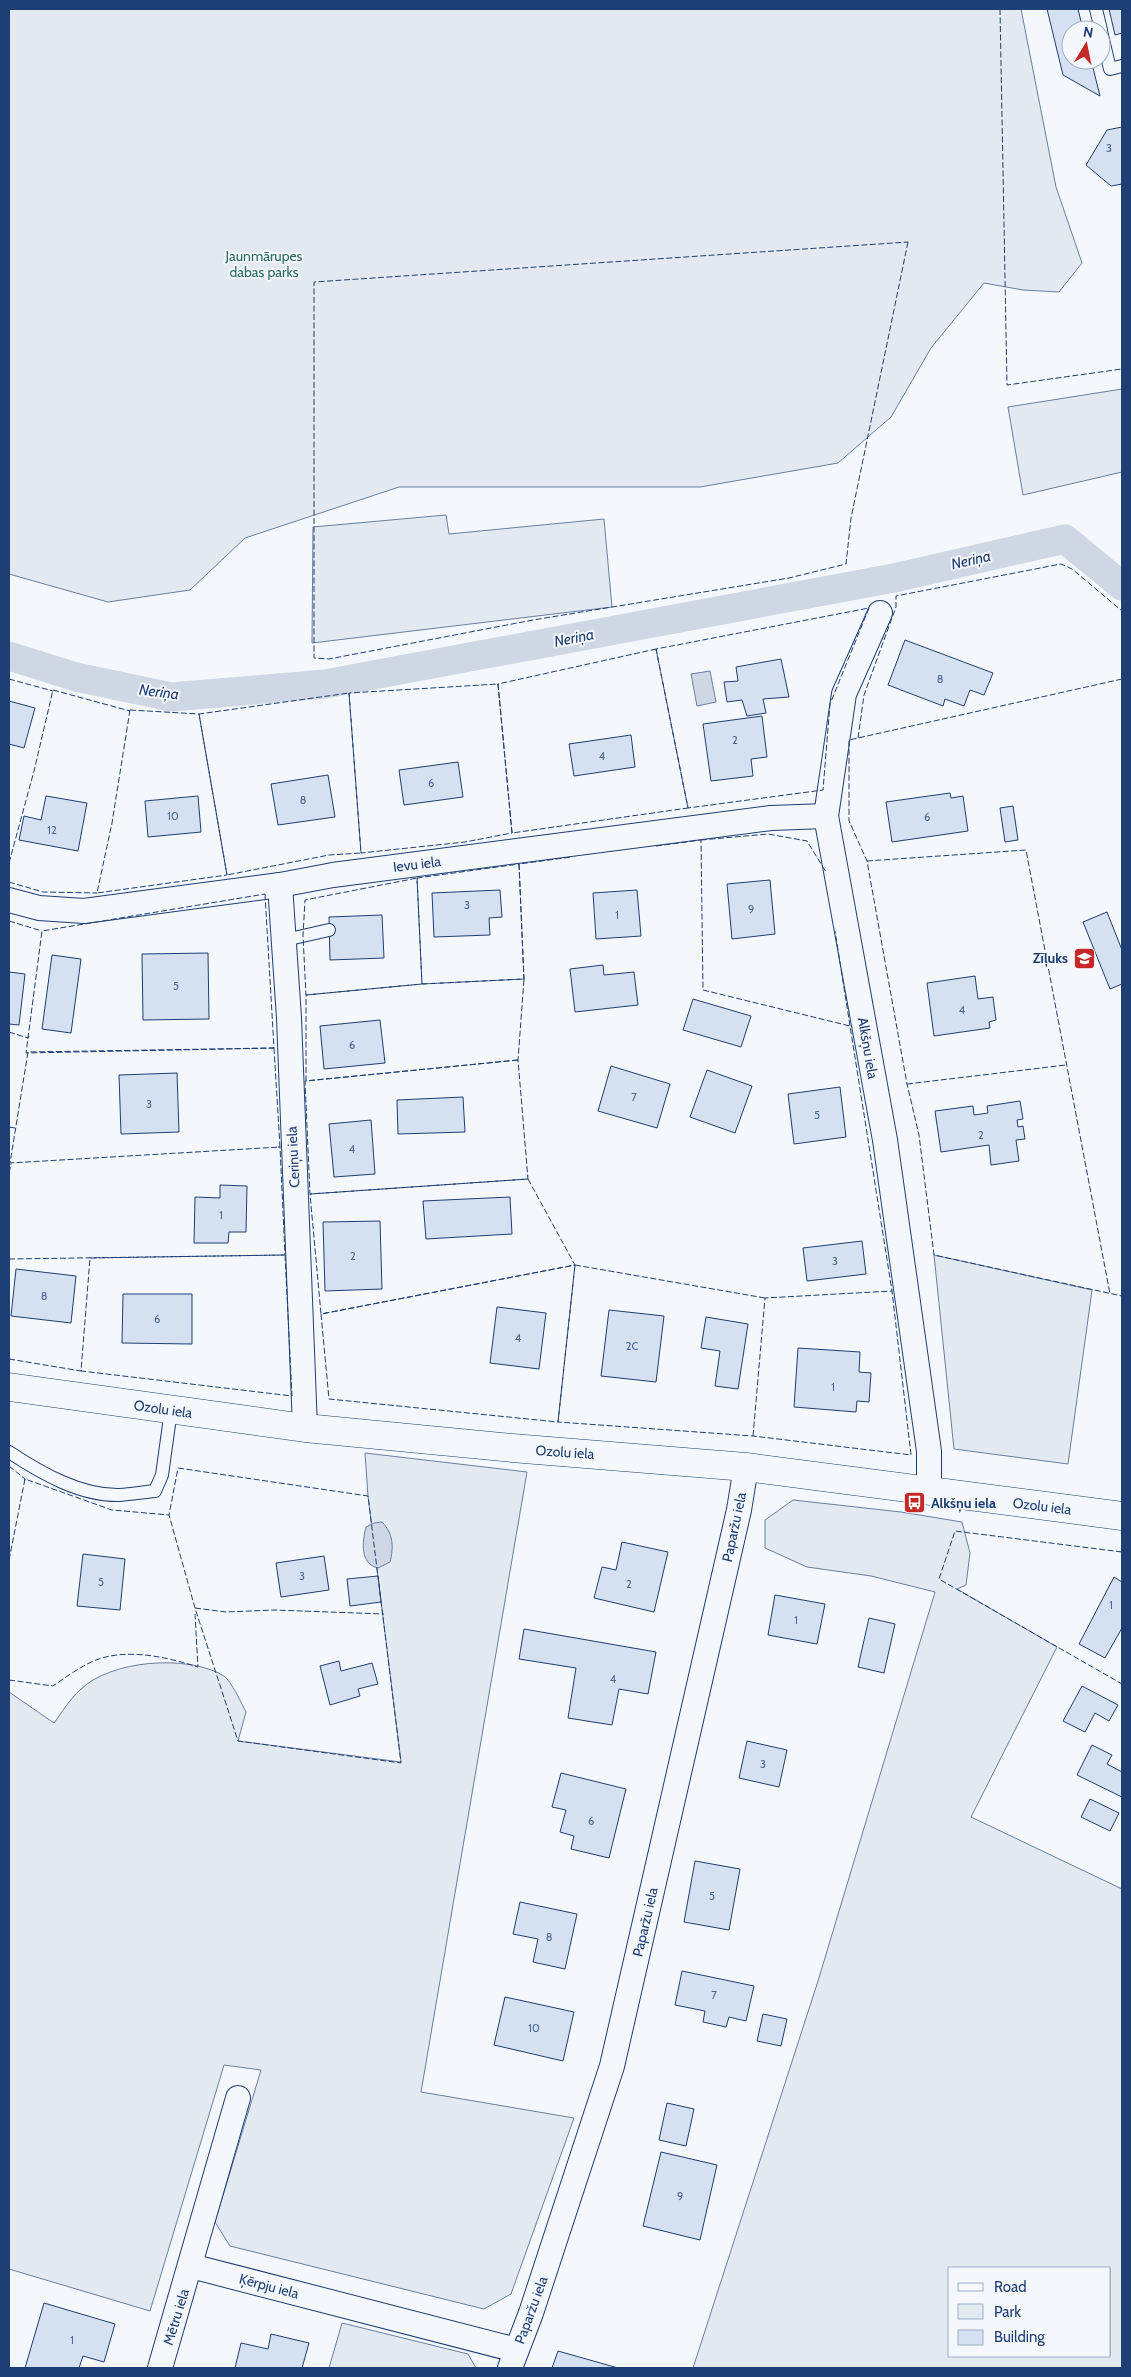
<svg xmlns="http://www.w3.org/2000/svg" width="1131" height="2377" font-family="Cabin,sans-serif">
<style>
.green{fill:#e3e9f0;stroke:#687fa3;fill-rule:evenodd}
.water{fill:#cfd7e4;stroke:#687fa3}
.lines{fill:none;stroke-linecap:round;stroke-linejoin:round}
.canal{stroke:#cfd7e4;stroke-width:29}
.building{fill:#d5e0f0;stroke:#1d3f73}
.lane-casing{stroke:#1d3f73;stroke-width:14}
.street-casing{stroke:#1d3f73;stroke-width:26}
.secondary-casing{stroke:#1d3f73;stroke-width:29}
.lane{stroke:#f4f7fb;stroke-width:12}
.street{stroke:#f4f7fb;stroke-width:24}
.secondary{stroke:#f4f7fb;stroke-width:28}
.fence{stroke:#1d3f73;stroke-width:1;stroke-dasharray:6 2.5;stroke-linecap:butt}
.labels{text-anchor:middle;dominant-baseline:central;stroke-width:4;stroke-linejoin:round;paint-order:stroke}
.number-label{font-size:11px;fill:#4b6792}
.park-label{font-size:14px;fill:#2c6c60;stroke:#f4f7fb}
.street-label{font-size:14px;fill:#1d3f73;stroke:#f4f7fb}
.poi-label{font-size:14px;font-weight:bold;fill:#1d3f73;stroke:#f4f7fb;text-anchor:end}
.water-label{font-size:15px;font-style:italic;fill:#1d3f73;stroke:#f4f7fb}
</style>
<rect width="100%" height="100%" fill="#f4f7fb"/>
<!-- green -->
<g class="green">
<polygon points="9,9 1021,9 1056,187 1082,263 1059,292 1023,290 984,283 931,348 891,417 838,463 700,487 399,487 245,538 190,590 108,602 9,574"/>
<polygon points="1122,389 1122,472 1023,495 1008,407"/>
<polygon points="446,515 449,534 604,519 612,607 312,643 313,527"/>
<polygon points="934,1255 1092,1290 1068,1464 954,1449"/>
<path d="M365,1453L527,1472L421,2092L574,2118L511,2294L484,2309L230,2246L215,2222L261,2070L224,2065L150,2311L9,2269V1692L54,1723C62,1712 70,1699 80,1690C110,1660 188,1654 224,1676C231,1681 242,1704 246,1712L238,1741L401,1762L368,1496Z"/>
<path d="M793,1500L901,1512L962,1522L970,1553L966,1585L957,1589L1057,1647L971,1817L1122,1889V2368H693L818,1981L935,1592L871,1576L807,1567L765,1548V1520ZM950,2268H1110V2356H950Z"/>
<polygon points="342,2323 468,2354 476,2368 329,2368"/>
</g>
<!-- water -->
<g class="water">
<polygon points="710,671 716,702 697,706 691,674"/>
<path d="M382,1522C393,1533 394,1547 390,1562L378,1568C360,1564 362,1542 366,1527L374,1523Z"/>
</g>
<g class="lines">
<!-- canal -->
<polyline class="canal" points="9,656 76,677 171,697 325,684 894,578 1065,539 1122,586"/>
</g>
<!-- building -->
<g class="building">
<polygon points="1047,9 1078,9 1083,30 1071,30 1071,60 1091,60 1100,96 1063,75"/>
<polygon points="1109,9 1122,9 1122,33 1115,35"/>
<polygon points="1122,127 1122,184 1111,186 1086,165 1107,130"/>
<polygon points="905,640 993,673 984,695 970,690 964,706 945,699 943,706 888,685"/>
<polygon points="781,659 789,697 763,699 766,713 747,716 742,700 727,702 724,682 738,681 736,667"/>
<polygon points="9,701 35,708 24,748 9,744"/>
<polygon points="762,716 767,757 751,759 753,776 711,781 703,724"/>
<polygon points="631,735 635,767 574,776 569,744"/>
<polygon points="458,762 463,797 404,805 399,770"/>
<polygon points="328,775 335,817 278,825 271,784"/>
<polygon points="950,793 951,798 963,796 968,831 892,842 886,802"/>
<polygon points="46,796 87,803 78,851 19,840 24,816 41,820"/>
<polygon points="198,796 201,832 148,837 145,801"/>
<polygon points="1013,806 1018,840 1005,842 1000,808"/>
<polygon points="770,880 775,934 732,939 727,884"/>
<polygon points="500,890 502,917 489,918 490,935 434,937 432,893"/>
<polygon points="637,890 641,936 596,939 593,893"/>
<polygon points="1107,912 1122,950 1122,984 1110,989 1083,922"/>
<polygon points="382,915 384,958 330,960 329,917"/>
<polygon points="208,953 209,1019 143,1020 142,954"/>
<polygon points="52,955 81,959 71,1033 42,1029"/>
<polygon points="603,965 604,975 634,972 638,1005 575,1012 570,969"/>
<polygon points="9,972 25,974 19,1025 9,1024"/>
<polygon points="975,976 978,999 993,997 996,1020 989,1022 990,1028 934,1036 927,983"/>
<polygon points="693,999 751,1016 741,1047 683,1030"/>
<polygon points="380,1020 385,1063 324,1069 320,1026"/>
<polygon points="611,1066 670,1084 657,1128 598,1111"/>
<polygon points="707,1070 752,1086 735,1133 690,1117"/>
<polygon points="177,1073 179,1132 121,1134 119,1075"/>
<polygon points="840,1087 846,1137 794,1144 788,1094"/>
<polygon points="463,1097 465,1132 398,1134 397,1100"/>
<polygon points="1020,1101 1023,1119 1017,1120 1018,1127 1023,1126 1025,1139 1016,1140 1019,1161 991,1165 989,1145 941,1152 935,1111 973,1106 974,1115 988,1113 987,1106"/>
<polygon points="371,1120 375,1174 334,1177 329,1124"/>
<polygon points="220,1185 247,1186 246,1232 229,1232 228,1243 194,1243 195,1197 220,1198"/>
<polygon points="510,1197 512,1234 426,1239 423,1201"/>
<polygon points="380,1221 382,1289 325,1291 323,1222"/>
<polygon points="862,1241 866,1274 807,1281 803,1248"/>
<polygon points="16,1269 76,1276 71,1323 11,1316"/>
<polygon points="123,1294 192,1294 192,1344 122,1343"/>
<polygon points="497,1307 546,1313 539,1369 490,1363"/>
<polygon points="609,1310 664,1316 656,1382 601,1376"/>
<polygon points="706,1317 748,1324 738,1389 715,1386 720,1351 701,1348"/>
<polygon points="798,1348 860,1352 859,1372 871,1373 869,1402 857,1401 856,1412 794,1407"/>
<polygon points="622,1542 668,1552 654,1612 594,1598 602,1567 616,1570"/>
<polygon points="83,1554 125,1559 120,1610 77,1606"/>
<polygon points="324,1556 329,1590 281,1597 276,1563"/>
<polygon points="378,1576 381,1602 350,1606 347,1579"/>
<polygon points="1114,1577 1122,1582 1122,1628 1105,1658 1079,1644"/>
<polygon points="775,1595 825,1604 817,1644 768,1635"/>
<polygon points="869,1618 895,1624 884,1673 858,1667"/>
<polygon points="524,1629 656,1652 648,1694 619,1689 612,1725 568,1718 576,1668 519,1659"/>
<polygon points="339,1661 341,1671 372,1663 378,1684 358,1689 360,1696 330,1705 320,1666"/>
<polygon points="1082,1686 1118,1705 1109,1721 1095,1713 1085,1732 1063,1721"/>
<polygon points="747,1741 787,1750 779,1787 739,1778"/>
<polygon points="1092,1745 1112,1755 1107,1764 1122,1772 1122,1797 1077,1775"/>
<polygon points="561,1773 626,1789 609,1858 571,1849 574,1836 560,1832 566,1810 552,1807"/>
<polygon points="1090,1799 1119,1813 1110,1831 1081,1817"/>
<polygon points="695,1861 740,1869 729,1930 684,1922"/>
<polygon points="520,1902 577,1914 565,1969 533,1962 538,1939 513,1934"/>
<polygon points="682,1971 754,1986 746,2021 729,2017 726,2027 703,2022 705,2011 675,2005"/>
<polygon points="505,1997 574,2012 563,2061 494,2045"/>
<polygon points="763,2014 787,2019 781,2046 757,2041"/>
<polygon points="667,2103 694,2109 686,2146 659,2140"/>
<polygon points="661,2152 717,2165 700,2240 643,2226"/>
<polygon points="44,2303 115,2324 104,2362 83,2356 79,2368 25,2368"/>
<polygon points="271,2334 309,2343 302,2368 235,2368 241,2343 268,2349"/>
<polygon points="558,2351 618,2368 552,2368"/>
</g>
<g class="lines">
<defs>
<g id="lane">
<polyline points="1096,9 1101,30"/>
<polyline points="1101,31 1110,69 1122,66"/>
<polyline points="285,940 329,930"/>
<path d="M9,1452C41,1473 80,1496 120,1495C132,1494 144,1492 155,1491L162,1475L171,1410"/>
</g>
<g id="street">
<polyline points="880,613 844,694 826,816 885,1140 929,1451 929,1491"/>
<polyline points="280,885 289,1018 305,1428"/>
<polyline points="9,900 39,908 84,911 280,885 333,875 771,818 826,816"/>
<polyline points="191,2266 516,2350"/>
<polyline points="160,2368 238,2098"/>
<polyline points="510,2368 531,2313 612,2066 739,1510 746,1467"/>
</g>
<polyline id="secondary" points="9,1387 305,1428 512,1448 746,1467 1122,1516"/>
</defs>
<!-- lane casing -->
<use href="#lane" class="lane-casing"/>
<!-- street casing -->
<use href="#street" class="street-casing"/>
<!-- secondary casing -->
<use href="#secondary" class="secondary-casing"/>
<!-- lane -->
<use href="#lane" class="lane"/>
<!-- street -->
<use href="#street" class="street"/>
<!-- secondary -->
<use href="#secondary" class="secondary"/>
<!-- fence -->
<g class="fence">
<polyline points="1000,9 1007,385 1122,369"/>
<polygon points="908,242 851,518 846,564 789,578 533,620 329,659 314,658 314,282"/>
<polygon points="869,608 830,704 823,790 688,808 656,649"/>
<polygon points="656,649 688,808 512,833 498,684"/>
<polyline points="9,679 53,691"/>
<polyline points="1122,679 849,740 849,821 867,861 907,1084 919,1135 934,1255 1122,1296"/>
<polygon points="498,684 512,833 465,842 361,853 349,693"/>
<polygon points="349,693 361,853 329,855 227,875 199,714"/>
<polygon points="130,710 199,714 227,875 97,893 112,823"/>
<polyline points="858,738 864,695 896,607 896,596 1061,564 1072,569 1122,611"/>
<polyline points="701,840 768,834 807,841 826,872"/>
<polyline points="656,846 701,840 703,990 850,1026"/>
<polyline points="867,861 1026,850 1110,1294"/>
<polyline points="9,863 34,771 53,690 130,711"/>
<polygon points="519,864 524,979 422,984 417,878"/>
<polygon points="417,878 422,984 306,995 303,936 305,900"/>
<polyline points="9,882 43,892 97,893"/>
<polygon points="265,894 274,1048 26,1053 42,931"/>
<polyline points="9,921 42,931"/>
<polyline points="524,980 519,864 572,857"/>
<polyline points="9,1032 28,1038 29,1036"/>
<polygon points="274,1048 280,1147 10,1163 28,1052"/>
<polyline points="518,1060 306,1081 306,995 422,984 524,979 518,1060 528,1179 310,1194 305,1081 518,1060"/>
<polyline points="907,1084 1066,1065"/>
<polyline points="9,1127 15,1128 15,1130"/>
<polyline points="9,1173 11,1164"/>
<polygon points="528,1179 575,1265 321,1314 310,1194"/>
<polygon points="285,1255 292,1396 81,1371 90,1258"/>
<polyline points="9,1259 285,1255 280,1147 278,1147"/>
<polygon points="575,1265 558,1422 329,1399 321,1314"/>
<polyline points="765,1298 575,1265 558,1422 753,1436 911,1455 892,1291 835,931"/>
<polyline points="9,1359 81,1371 81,1369"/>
<polyline points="753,1436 765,1298 892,1291"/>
<polyline points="9,1466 25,1479 24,1482"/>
<polygon points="178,1468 368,1496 401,1763 238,1741 195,1608 169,1515"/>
<polyline points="1122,1552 955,1531 939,1579 1122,1684"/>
<polyline points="9,1560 25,1479 112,1510 169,1515"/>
<polyline points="195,1608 226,1612 274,1610 384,1614"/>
<path d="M9,1680L53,1686C66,1677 81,1666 96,1660C127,1648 167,1657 198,1667L195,1614"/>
</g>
</g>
<!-- icons -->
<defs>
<symbol id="school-square" viewBox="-11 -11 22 22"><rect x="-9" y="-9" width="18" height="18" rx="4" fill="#c62828" stroke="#f4f7fb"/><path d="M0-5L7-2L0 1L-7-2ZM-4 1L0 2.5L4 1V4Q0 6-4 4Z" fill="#fff"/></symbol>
<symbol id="bus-square" viewBox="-11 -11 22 22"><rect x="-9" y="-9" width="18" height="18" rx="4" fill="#c62828" stroke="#f4f7fb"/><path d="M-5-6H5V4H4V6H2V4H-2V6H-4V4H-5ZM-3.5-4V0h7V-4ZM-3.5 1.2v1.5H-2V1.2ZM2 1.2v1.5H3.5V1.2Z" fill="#fff"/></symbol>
</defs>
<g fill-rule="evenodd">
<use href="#school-square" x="1072" y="946" width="25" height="25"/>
<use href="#bus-square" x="902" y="1490" width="25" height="25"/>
</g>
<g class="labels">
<!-- number labels -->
<g class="number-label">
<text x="1109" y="148">3</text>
<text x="940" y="679">8</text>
<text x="735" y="740">2</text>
<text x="602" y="756">4</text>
<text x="431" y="783">6</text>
<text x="303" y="800">8</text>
<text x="173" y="816">10</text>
<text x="927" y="817">6</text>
<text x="52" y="830">12</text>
<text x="467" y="905">3</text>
<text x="751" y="909">9</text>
<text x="617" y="915">1</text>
<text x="176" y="986">5</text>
<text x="962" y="1010">4</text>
<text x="352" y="1045">6</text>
<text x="634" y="1097">7</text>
<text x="149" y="1104">3</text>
<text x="817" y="1115">5</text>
<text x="981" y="1135">2</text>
<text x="352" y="1149">4</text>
<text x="221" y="1215">1</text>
<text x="353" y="1256">2</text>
<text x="835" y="1261">3</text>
<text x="44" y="1296">8</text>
<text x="157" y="1319">6</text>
<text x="518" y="1338">4</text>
<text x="632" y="1346">2C</text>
<text x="833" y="1387">1</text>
<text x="302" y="1576">3</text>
<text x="101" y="1582">5</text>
<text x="629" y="1584">2</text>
<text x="1111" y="1605">1</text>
<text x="796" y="1620">1</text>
<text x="613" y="1679">4</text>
<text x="763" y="1764">3</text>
<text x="591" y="1821">6</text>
<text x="712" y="1896">5</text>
<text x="549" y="1937">8</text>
<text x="714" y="1995">7</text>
<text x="534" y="2028">10</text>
<text x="680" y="2196">9</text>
<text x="72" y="2340">1</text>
</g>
<!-- park labels -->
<g class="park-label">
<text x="264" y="256">Jaunmārupes<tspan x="264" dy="16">dabas parks</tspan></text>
</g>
<!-- street labels -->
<g class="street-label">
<text transform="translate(417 864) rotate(-7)">Ievu iela</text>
<text transform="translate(868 1048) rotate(80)">Alkšņu iela</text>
<text transform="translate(293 1157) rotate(-93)">Ceriņu iela</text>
<text transform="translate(163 1409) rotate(8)">Ozolu iela</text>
<text transform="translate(565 1452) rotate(4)">Ozolu iela</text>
<text transform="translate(1042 1506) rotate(7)">Ozolu iela</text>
<text transform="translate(734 1527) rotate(-78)">Paparžu iela</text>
<text transform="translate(645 1922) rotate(-77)">Paparžu iela</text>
<text transform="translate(269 2286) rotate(15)">Ķērpju iela</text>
<text transform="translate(531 2310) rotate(-70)">Paparžu iela</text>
<text transform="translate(176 2317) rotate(-73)">Mētru iela</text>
</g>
<!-- poi labels -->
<g class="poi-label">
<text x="1068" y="958">Zīļuks</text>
<text x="931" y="1503" text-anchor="start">Alkšņu iela</text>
</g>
<!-- water labels -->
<g class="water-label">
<text transform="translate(971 560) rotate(-13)">Neriņa</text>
<text transform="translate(574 638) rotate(-11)">Neriņa</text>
<text transform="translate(159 692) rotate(7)">Neriņa</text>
</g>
</g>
<!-- border -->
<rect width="1131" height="2377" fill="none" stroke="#1d3f73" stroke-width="20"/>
<!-- legend -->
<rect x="948" y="2267" width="162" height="90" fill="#f4f7fb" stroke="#9eadc5"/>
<rect x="958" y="2283" width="25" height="8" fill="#f4f7fb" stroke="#9eadc5"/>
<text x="994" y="2292" font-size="15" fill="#1d3f73">Road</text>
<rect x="958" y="2304" width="25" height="15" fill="#e3e9f0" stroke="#9eadc5"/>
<text x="994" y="2317" font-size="15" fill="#1d3f73">Park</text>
<rect x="958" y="2330" width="25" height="15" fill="#d5e0f0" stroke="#9eadc5"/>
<text x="994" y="2342" font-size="15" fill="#1d3f73">Building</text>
<!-- north arrow -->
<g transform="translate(1086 45) rotate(10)"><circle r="24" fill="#f4f7fb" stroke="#9eadc5"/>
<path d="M0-4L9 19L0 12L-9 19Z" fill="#c62828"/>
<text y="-8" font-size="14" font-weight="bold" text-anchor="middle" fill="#1d3f73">N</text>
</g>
</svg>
